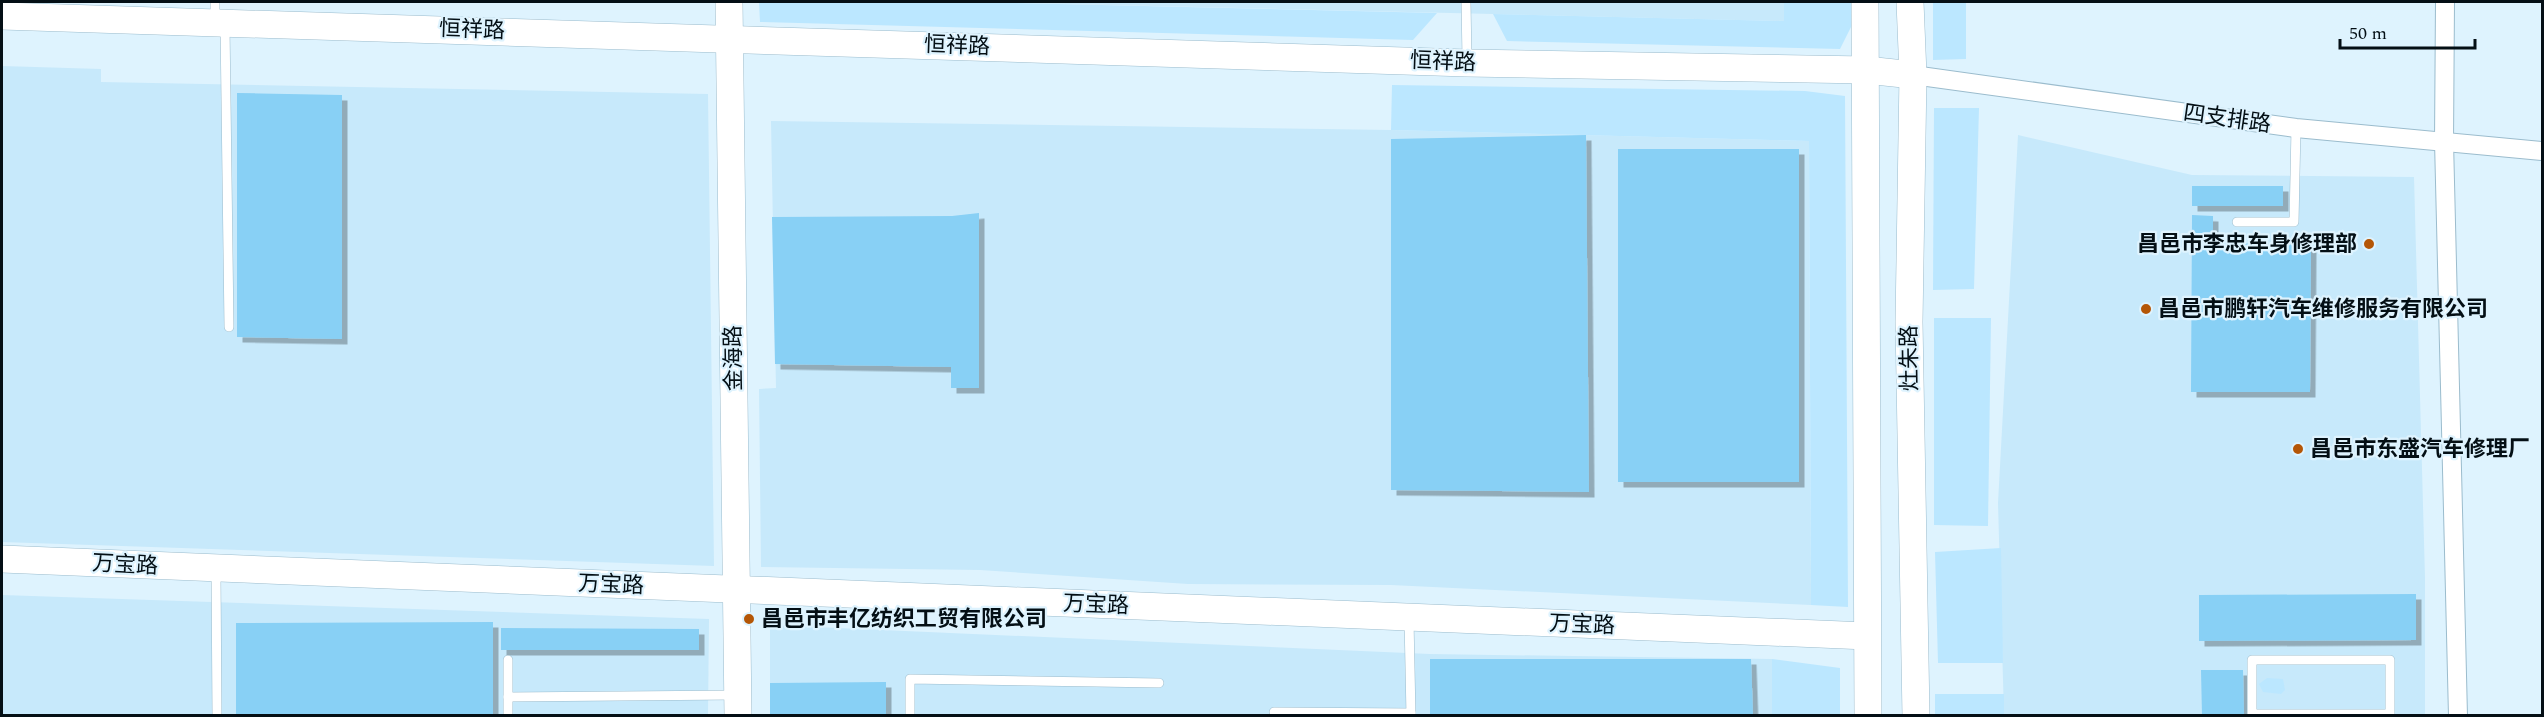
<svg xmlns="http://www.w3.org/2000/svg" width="2544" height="717" font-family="Spectral,'Noto Sans SC',serif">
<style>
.built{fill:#c7e9fb}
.green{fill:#bbe7ff}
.building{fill:#88d0f5;filter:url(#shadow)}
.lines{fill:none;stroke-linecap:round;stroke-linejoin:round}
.lane-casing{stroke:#9bbccd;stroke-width:10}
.street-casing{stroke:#9bbccd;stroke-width:20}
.secondary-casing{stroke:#9bbccd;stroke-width:28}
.lane{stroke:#fff;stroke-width:9}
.street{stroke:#fff;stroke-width:18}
.secondary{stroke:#fff;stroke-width:27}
.poi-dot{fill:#b45606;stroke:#def3fe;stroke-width:2}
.labels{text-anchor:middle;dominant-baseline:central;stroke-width:4.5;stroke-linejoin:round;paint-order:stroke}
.street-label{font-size:22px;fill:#040f15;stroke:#def3fe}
.poi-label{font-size:22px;font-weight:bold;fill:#040f15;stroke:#def3fe;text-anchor:start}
</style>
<defs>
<filter id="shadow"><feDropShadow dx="5.5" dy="5.5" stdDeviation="0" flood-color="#0004"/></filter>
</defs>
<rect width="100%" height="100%" fill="#def3fe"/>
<!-- built -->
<g class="built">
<polygon points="979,2 1784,2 1784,21 1493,14"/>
<polygon points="2,66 101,69 101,82 708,94 714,566 2,542"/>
<polygon points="771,121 1391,130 1809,141 1811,605 1391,585 1188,584 980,570 761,567 759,389 776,388"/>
<polygon points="2018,135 2192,175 2414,177 2425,578 2425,715 2004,715 1998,503"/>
<polygon points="2,595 709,619 708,715 2,715"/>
<polygon points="770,625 1430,654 1772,659 1772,715 770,716"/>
</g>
<!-- green -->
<g class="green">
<polygon points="759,2 979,2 1437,13 1413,40 760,22"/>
<polygon points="1784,2 1851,2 1852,25 1840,49 1507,41 1493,14 1784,21"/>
<polygon points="1933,2 1966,2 1966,59 1933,60"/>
<polygon points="1392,85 1805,91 1845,96 1848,607 1811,605 1809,141 1391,130"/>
<polygon points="1934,108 1979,108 1974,289 1933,290"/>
<polygon points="1934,318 1991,318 1988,526 1934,525"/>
<polygon points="2001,548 2003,663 1938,663 1935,552"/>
<polygon points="1772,659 1840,668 1840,715 1772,715"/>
<polygon points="2267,678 2283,679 2285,690 2281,694 2263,692 2259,684"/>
<rect x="1935" y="694" width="69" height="21"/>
</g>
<!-- building -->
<g class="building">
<polygon points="237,93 342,95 342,339 237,337"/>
<polygon points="1586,135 1589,492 1391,490 1391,139"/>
<rect x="1618" y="149" width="181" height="333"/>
<rect x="2192" y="186" width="91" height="20"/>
<polygon points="979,213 979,388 951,388 951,367 775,364 772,217 952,216"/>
<polygon points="2192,215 2213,216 2213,244 2311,243 2310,392 2191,392"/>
<polygon points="2416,594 2416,640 2199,641 2199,595"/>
<polygon points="493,622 493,716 236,716 236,623"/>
<polygon points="501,628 699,629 699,650 501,650"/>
<polygon points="1430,659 1751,659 1753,716 1430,716"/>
<polygon points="2201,670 2243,670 2244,716 2202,716"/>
<polygon points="886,682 886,716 770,716 770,683"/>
</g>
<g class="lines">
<defs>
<g id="lane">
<polyline points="1466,2 1467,59"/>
<polyline points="215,20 215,2"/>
<polyline points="225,25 229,327"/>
<polyline points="2237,222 2294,222 2296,128"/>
<polyline points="216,572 217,716"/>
<polyline points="1409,619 1411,716"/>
<polyline points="508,660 508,716"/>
<rect x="2252" y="660" width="138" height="54"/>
<polyline points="508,697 735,695"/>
<polyline points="1274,712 1411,713"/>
<polyline points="910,716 910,679 1159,683"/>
</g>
<g id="street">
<polyline points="2445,2 2444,141 2458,716"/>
<polyline points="1913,75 2296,128 2542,151"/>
</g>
<g id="secondary">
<polyline points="729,2 738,716"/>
<polyline points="1865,2 1868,716"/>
<polyline points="1910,2 1913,75 1909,322 1916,716"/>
<polyline points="2,16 1467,63 1866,70 1913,75"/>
<polyline points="2,559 1867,636"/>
</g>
</defs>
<!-- lane casing -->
<use href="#lane" class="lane-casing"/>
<!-- street casing -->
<use href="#street" class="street-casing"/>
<!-- secondary casing -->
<use href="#secondary" class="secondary-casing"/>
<!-- lane -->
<use href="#lane" class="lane"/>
<!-- street -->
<use href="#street" class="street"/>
<!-- secondary -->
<use href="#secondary" class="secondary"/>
</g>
<!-- markers -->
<g class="poi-dot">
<circle cx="2369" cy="244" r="6"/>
<circle cx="2146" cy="309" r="6"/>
<circle cx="2298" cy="449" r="6"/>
<circle cx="749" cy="619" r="6"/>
</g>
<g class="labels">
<!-- street labels -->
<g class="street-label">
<text transform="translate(472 30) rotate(2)">恒祥路</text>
<text transform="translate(957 46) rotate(2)">恒祥路</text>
<text transform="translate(1443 62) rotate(2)">恒祥路</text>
<text transform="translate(2227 119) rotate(8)">四支排路</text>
<text transform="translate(734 358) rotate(-91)">金海路</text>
<text transform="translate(1910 358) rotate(-91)">灶朱路</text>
<text transform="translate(125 565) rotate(3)">万宝路</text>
<text transform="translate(611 585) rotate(2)">万宝路</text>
<text transform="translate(1096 605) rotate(2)">万宝路</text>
<text transform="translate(1582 625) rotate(2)">万宝路</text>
</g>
<!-- poi labels -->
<g class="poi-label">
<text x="2357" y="244" text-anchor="end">昌邑市李忠车身修理部</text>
<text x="2158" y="309">昌邑市鹏轩汽车维修服务有限公司</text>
<text x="2310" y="449">昌邑市东盛汽车修理厂</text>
<text x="761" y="619">昌邑市丰亿纺织工贸有限公司</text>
</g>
</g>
<!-- border -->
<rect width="2544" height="717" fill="none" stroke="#040f15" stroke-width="6"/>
<!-- scale -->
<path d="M2340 39v9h135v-9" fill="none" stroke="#040f15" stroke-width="3"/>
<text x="2349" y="39" font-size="18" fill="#040f15" stroke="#def3fe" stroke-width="4.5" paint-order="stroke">50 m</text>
</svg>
